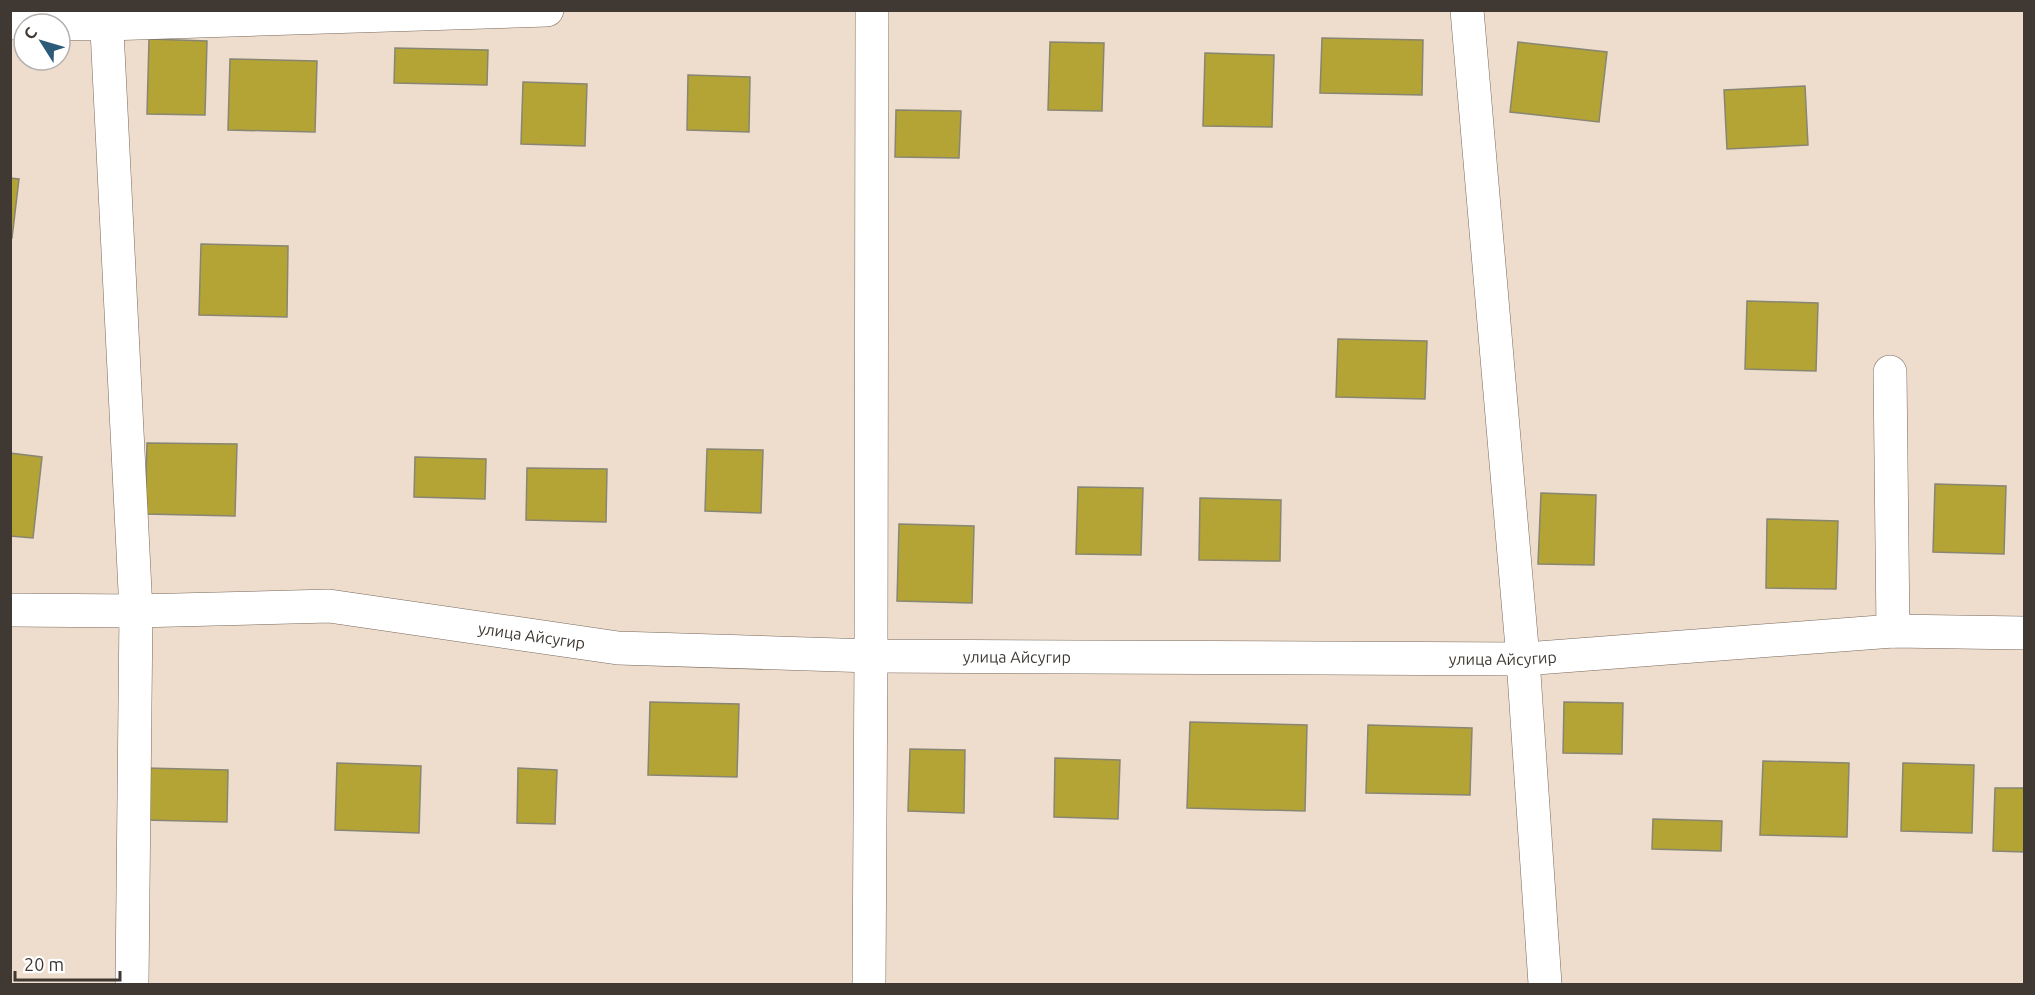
<svg xmlns="http://www.w3.org/2000/svg" width="2035" height="995" font-family="Ubuntu,sans-serif">
<style>
.building{fill:#b4a436;stroke:#888672;stroke-width:1.5}
.lines{fill:none;stroke-linecap:round;stroke-linejoin:round}
.minor-casing{stroke:#78695b;stroke-width:34}
.minor{stroke:#fff;stroke-width:33}
.labels{text-anchor:middle;dominant-baseline:central;stroke-width:4.5;stroke-linejoin:round;paint-order:stroke}
.street-label{font-size:16px;fill:#403933;stroke:#fff}
</style>
<rect width="100%" height="100%" fill="#eeddcd"/>
<!-- building -->
<g class="building">
<polygon points="1322,38 1423,40 1422,95 1320,93"/>
<polygon points="149,39 207,41 205,115 147,114"/>
<polygon points="1050,42 1104,43 1102,111 1048,110"/>
<polygon points="1518,42 1607,52 1599,122 1510,112"/>
<polygon points="395,48 488,50 487,85 394,83"/>
<polygon points="1205,53 1274,55 1272,127 1203,126"/>
<polygon points="230,59 317,61 315,132 228,130"/>
<polygon points="688,75 750,77 749,132 687,130"/>
<polygon points="523,82 587,84 585,146 521,144"/>
<polygon points="1805,86 1808,145 1727,149 1724,90"/>
<polygon points="896,110 961,111 959,158 895,157"/>
<polygon points="10,178 19,179 12,238 10,238"/>
<polygon points="201,244 288,246 287,317 199,315"/>
<polygon points="1747,301 1818,303 1816,371 1745,369"/>
<polygon points="1338,339 1427,341 1425,399 1336,397"/>
<polygon points="147,443 237,444 235,516 145,514"/>
<polygon points="707,449 763,450 761,513 705,511"/>
<polygon points="10,453 42,457 33,538 10,536"/>
<polygon points="415,457 486,459 485,499 414,497"/>
<polygon points="527,468 607,469 606,522 526,520"/>
<polygon points="1935,484 2006,486 2004,554 1933,552"/>
<polygon points="1078,487 1143,488 1141,555 1076,554"/>
<polygon points="1541,493 1596,495 1594,565 1538,564"/>
<polygon points="1200,498 1281,500 1280,561 1199,560"/>
<polygon points="1767,519 1838,521 1836,589 1766,588"/>
<polygon points="899,524 974,526 972,603 897,601"/>
<polygon points="650,702 739,704 737,777 648,775"/>
<polygon points="1564,702 1623,703 1622,754 1563,753"/>
<polygon points="1190,722 1307,725 1305,811 1187,808"/>
<polygon points="1368,725 1472,728 1470,795 1366,793"/>
<polygon points="910,749 965,750 964,813 908,811"/>
<polygon points="1055,758 1120,760 1118,819 1054,817"/>
<polygon points="1763,761 1849,763 1847,837 1760,835"/>
<polygon points="337,763 421,766 419,833 335,830"/>
<polygon points="1903,763 1974,765 1972,833 1901,831"/>
<polygon points="146,768 228,770 227,822 144,820"/>
<polygon points="518,768 557,770 555,824 517,823"/>
<polygon points="1995,788 2024,788 2024,852 1993,851"/>
<polygon points="1653,819 1722,821 1721,851 1652,849"/>
</g>
<g class="lines">
<defs>
<g id="minor">
<polyline points="106,10 136,611 132,984"/>
<polyline points="1467,10 1523,659 1545,984"/>
<polyline points="10,23 107,24 547,10"/>
<polyline points="1890,372 1893,631"/>
<path id="s1" d="M10,610L136,611L329,606L618,648L871,656L1523,659L1893,631L2024,633"/>
<polyline points="869,984 871,656 872,10"/>
</g>
</defs>
<!-- minor casing -->
<use href="#minor" class="minor-casing"/>
<!-- minor -->
<use href="#minor" class="minor"/>
</g>
<g class="labels">
<!-- street labels -->
<g class="street-label">
<text stroke="none"><textPath href="#s1" startOffset="524">улица Айсугир</textPath></text>
<text stroke="none"><textPath href="#s1" startOffset="1010">улица Айсугир</textPath></text>
<text stroke="none"><textPath href="#s1" startOffset="1496">улица Айсугир</textPath></text>
</g>
</g>
<!-- border -->
<rect width="2035" height="995" fill="none" stroke="#403933" stroke-width="24"/>
<!-- north arrow -->
<g transform="translate(42 42) rotate(307)"><circle r="28" fill="#ffffff" stroke="#b3b0ad" stroke-width="1.5"/>
<path d="M0-4.5L10 22L0 15L-10 22Z" fill="#2c5b7a"/>
<text y="-9" font-size="16" font-weight="bold" text-anchor="middle" fill="#403933">С</text>
</g>
<!-- scale -->
<path d="M15 971v9h105v-9" fill="none" stroke="#403933" stroke-width="3"/>
<text x="24" y="971" font-size="18" fill="#403933" stroke="#ffffff" stroke-width="4.5" paint-order="stroke">20 m</text>
</svg>
